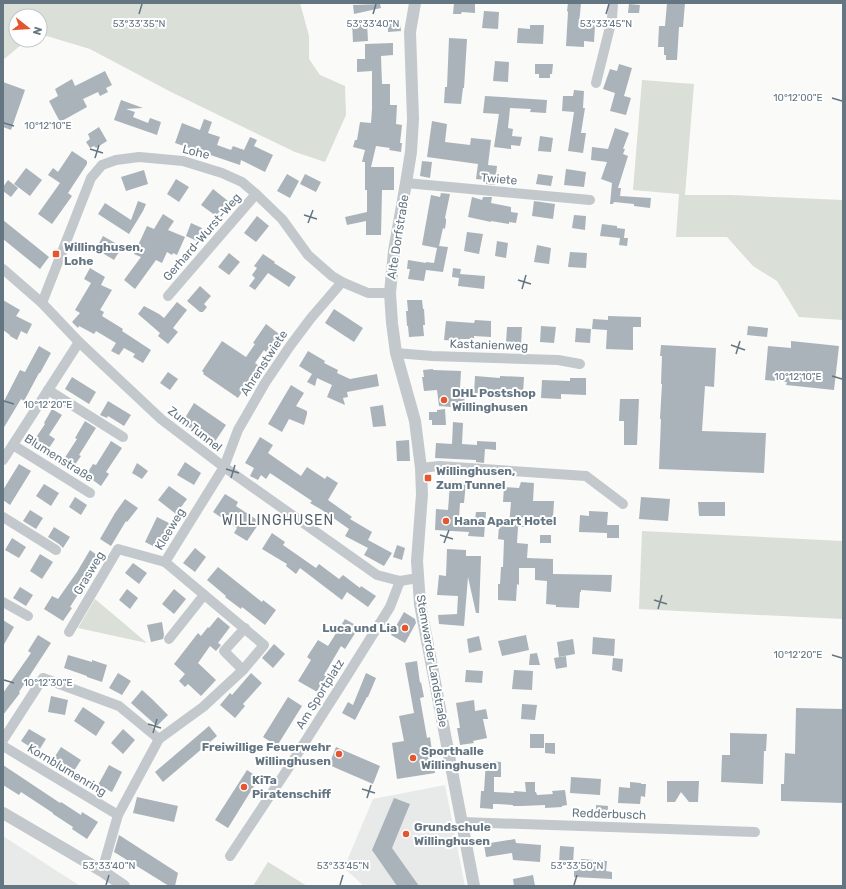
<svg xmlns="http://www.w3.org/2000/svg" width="846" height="889" font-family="Rubik,sans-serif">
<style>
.built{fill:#e8e9e9}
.green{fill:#dadfd7}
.building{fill:#aab3b9}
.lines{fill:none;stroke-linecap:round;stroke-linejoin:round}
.minor{stroke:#c3c8cc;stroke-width:10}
.tertiary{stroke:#c3c8cc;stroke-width:12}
.ticks{fill:none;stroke:#657683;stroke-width:1.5}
.poi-dot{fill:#e4572e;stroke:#fff;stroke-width:1.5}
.labels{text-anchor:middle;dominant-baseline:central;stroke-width:4;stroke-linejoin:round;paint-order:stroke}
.street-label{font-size:12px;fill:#657683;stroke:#fff}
.poi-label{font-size:12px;font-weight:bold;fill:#657683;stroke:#fff;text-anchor:start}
.quarter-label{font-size:14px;letter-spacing:1px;fill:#57646e;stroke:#fff}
.ticks-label{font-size:10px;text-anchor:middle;fill:#657683;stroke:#fff;stroke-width:4;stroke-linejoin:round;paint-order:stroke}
</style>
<rect width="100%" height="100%" fill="#fafaf8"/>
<!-- built -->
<g class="built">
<polygon points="445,785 465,886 364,886 344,868 373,799"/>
<polygon points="3,836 80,886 3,886"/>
</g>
<!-- green -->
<g class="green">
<polygon points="3,3 300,3 309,36 309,59 320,75 345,86 346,115 325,162 295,152 171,92 90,49 40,34 40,16 16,16 16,40 27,40 3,60"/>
<polygon points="642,80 694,84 685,195 731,195 843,200 843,320 799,317 777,281 753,266 727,237 676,237 679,194 633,190"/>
<polygon points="642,531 843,541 843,619 639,609"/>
<polygon points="95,599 147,643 78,628"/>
<polygon points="268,862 307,886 253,886"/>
</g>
<!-- building -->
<g class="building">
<polygon points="454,3 475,3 475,13 462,12 461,14 453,14"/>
<polygon points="568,3 581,3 579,24 595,25 594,42 584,41 584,47 566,46 568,12 567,11"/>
<polygon points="667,3 685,3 683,27 679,27 677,60 666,60 666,55 664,55 664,47 658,47 659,26 665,26"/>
<polygon points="380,4 381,8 354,14 353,5"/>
<polygon points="629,4 640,5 639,13 628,13"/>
<polygon points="484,11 499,12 498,29 482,28"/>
<polygon points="400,21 401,31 388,32 388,22"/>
<polygon points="352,23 367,23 368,41 353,42"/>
<polygon points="530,25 544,25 543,44 517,43 518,28 530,29"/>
<polygon points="449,38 467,39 464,88 463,88 461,104 444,103 445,87 447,87"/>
<polygon points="393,43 393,55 381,56 382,84 390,84 390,105 397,105 396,124 402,125 400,143 402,143 401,152 389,150 390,148 376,146 371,167 394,167 394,190 382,190 381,235 366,235 366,221 347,225 345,217 367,212 367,190 365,190 365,162 362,162 365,150 353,147 355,140 357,140 360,122 371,123 372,109 372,71 357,72 357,59 365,59 365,44"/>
<polygon points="495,61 509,62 508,82 493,81"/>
<polygon points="535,64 553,64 552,74 550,74 550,78 539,78 539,74 535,74"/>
<polygon points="619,64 632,68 624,96 631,98 626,115 610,111 615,93 603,89 610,69 617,71"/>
<polygon points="105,71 112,85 106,88 108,92 100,96 98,92 83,99 87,107 60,122 49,101 58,96 55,89 72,79 75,86"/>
<polygon points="3,82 25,90 11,130 3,127"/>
<polygon points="574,90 584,91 583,108 585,108 581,133 586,133 583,153 568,151 574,112 562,111 563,96 573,96"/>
<polygon points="485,96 547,100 546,113 530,112 531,109 510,108 508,128 513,129 512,136 522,137 520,146 511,145 511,149 494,147 499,114 483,113"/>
<polygon points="121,100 143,108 126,109 135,112 133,117 148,123 150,118 161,122 157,135 114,120"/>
<polygon points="204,119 212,122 208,133 220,137 217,145 231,150 233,146 244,150 250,137 257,140 254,146 273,155 265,172 241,160 240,165 175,143 182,123 200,130"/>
<polygon points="432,121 447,124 445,142 470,145 471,138 491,140 488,165 497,166 495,185 486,184 486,180 476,179 478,164 427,157"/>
<polygon points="99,127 107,141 96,148 94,146 90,148 86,142 90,139 88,134"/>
<polygon points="615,128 629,133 623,149 625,149 623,154 628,156 618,188 621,188 620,196 651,198 650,208 634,206 634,204 614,202 613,204 610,204 612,183 601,179 607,162 591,160 592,147 608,149"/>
<polygon points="540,136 553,138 551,152 538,151"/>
<polygon points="72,151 87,161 87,164 68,193 72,196 52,224 38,214 60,183 48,175 53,168 58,172"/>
<polygon points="422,161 432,162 430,178 420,176"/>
<polygon points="26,168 42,180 30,196 14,184"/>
<polygon points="566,169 586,172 584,187 564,185"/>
<polygon points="144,170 148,184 126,191 121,177"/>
<polygon points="287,174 299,181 290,198 277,191"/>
<polygon points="305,174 321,182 316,192 300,184"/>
<polygon points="538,174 553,176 551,186 536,184"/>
<polygon points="176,179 189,187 179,202 167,194"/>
<polygon points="8,180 18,188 11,197 3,191 3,187"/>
<polygon points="213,189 228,201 216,216 201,205"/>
<polygon points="441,193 450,194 445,218 446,219 446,222 445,229 443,228 439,246 448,247 443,272 426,270 424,281 408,279 410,269 407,269 408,260 426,263 426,262 434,263 437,248 422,245 431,195 440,197"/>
<polygon points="472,197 482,200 483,197 492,197 491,203 511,207 511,212 518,213 516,223 509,222 509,224 491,221 491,222 468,217"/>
<polygon points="138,201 146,204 143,211 129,234 98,214 105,203 131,220"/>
<polygon points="534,201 555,204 553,219 532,216"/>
<polygon points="163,214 174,221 168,230 185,237 177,255 173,253 172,255 167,252 162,263 156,260 135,289 124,280 141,257 134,254 147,226 154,229"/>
<polygon points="574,215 586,216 585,230 572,228"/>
<polygon points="257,216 269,226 256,242 244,233"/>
<polygon points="3,220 49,257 40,269 3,239"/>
<polygon points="191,223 202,228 197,241 186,236"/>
<polygon points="602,224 617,226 617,228 625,229 624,238 628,238 627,246 619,245 620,238 600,236"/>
<polygon points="467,232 483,234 479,254 464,251"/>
<polygon points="103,236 122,247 114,260 96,249"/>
<polygon points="497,241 508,243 506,258 495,256"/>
<polygon points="537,245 551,248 549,264 534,262"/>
<polygon points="570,252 587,253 586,268 568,267"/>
<polygon points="229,253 240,262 229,275 218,267"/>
<polygon points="263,254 275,262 274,263 296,277 289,287 268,273 255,290 249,286 255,278 252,275 257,268 254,266"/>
<polygon points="90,268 105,277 101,285 112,290 100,310 104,312 102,316 123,329 122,331 151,350 143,363 133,357 135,354 124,348 119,355 111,351 116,343 96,331 94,334 79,326 78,328 72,322 80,313 75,310 91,283 84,279"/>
<polygon points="453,268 461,269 460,274 485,276 484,289 458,286 459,278 452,277"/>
<polygon points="200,286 211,296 204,304 207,307 203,312 200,312 187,301"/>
<polygon points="3,300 20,310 16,316 32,324 27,334 21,331 17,340 10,336 10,335 3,330"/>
<polygon points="407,300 422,300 423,309 424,309 425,325 423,325 424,336 409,337 408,326 407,326 406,311 408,311"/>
<polygon points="177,302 187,310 173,328 178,332 168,344 158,336 160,333 138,314 144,306 159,314 164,318"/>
<polygon points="334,309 363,328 354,342 325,323"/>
<polygon points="608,316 641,317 641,327 633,327 633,350 606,349 607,330 592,329 593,319 608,320"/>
<polygon points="475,320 491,321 491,337 474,336 474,339 460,339 460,341 444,340 446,321 474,323"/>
<polygon points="266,324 279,334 266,352 264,350 255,363 259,366 238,398 203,374 204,373 202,371 222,341 246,357 255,344 253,343"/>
<polygon points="541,326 556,327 554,343 540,342"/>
<polygon points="748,326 768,328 767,337 747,335"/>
<polygon points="507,327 522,327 521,344 506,343"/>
<polygon points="576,328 591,329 590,343 575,342"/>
<polygon points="791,341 839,346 834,390 786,385 787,382 765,380 768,346 791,348"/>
<polygon points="661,345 716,348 714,387 705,386 702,431 766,433 764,473 659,469 661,419 660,419 662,384 661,384 662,356 660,356"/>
<polygon points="39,346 51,353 40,373 39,373 24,401 21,399 3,429 3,403 20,370 25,372"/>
<polygon points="308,351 325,361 324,363 338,370 337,373 350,379 377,374 379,386 347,392 348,397 343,398 345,405 327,397 332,385 317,378 315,386 307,382 312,374 299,366"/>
<polygon points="433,369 433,370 461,371 460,388 465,387 464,408 439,406 437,390 424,391 422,377 424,377 423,370"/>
<polygon points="168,372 178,379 170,390 160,383"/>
<polygon points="475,376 500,378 500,376 524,377 523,394 494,392 494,394 474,393"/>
<polygon points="72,377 96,392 89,404 65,389"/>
<polygon points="570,378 586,378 586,395 561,394 561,399 541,398 542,380 570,381"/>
<polygon points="291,385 304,393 296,406 307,411 307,414 304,425 289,419 282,432 268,424"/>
<polygon points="620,399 639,399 637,445 624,445 624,421 619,421"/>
<polygon points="108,401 131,415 124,426 108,416 107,418 100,415"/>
<polygon points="194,403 226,425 214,443 182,423"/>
<polygon points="383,405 386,426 373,427 370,407"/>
<polygon points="52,409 62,415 49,435 55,439 47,451 33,442 45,424 44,423"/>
<polygon points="445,409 446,425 432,425 432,420 429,420 429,412 437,412 437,410"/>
<polygon points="85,421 96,428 79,455 81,456 74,466 64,459 77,439 75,438"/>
<polygon points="453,422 463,423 462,444 477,445 477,441 496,442 496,450 485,449 484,463 476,462 476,460 435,458 436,443 452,444"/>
<polygon points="260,437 273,445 268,453 301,476 307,467 325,479 327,476 338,483 328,500 352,517 350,519 372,532 368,540 392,553 384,566 364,555 368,548 345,536 349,529 322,510 310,503 312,501 270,473 266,479 261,475 258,480 250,476 254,468 245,463"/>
<polygon points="409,440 410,461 397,461 396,441"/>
<polygon points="111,441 122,448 106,472 109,474 101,486 86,475 93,464 96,465"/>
<polygon points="185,462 201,473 194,485 177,475"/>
<polygon points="137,463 148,471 142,479 132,473"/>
<polygon points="19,464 31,471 10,505 3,500 3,490"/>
<polygon points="456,482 466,482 464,503 460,503 459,518 475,520 476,512 486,512 484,537 468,536 469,532 435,530 436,509 448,510 450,483 456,483"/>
<polygon points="521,482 534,483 533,501 554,501 553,518 525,517 524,527 518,527 517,543 528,544 527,558 553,559 553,574 612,575 611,592 581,590 581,592 580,592 579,608 556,607 556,605 546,604 547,581 535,580 535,568 519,568 519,585 517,584 516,601 498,600 498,584 500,584 501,567 503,567 504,540 498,539 499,526 509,526 511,502 503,502 504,487 519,488"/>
<polygon points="44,484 59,493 51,506 36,496"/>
<polygon points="169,486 187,499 176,514 158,500"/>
<polygon points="225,494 238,502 236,506 260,522 247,541 234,533 237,528 213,512"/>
<polygon points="75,497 87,505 81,515 69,507"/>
<polygon points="641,497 670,499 668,521 639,519"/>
<polygon points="125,499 138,508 127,522 126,521 111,546 100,539 115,513"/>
<polygon points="698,502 725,502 725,516 699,516"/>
<polygon points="30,510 43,518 36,529 23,521"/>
<polygon points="589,511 608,512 607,525 619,525 619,538 607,538 607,533 579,532 580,515 589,516"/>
<polygon points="157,517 171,524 159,549 145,542"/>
<polygon points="54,527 70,537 63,548 59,544 48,537"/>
<polygon points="272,533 285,542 283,545 316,568 319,564 339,579 343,575 360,588 361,586 376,596 368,607 347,592 342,600 300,568 296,574 286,566 287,564 262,549"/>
<rect x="540" y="535" width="11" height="8"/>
<polygon points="12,538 26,547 19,558 5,550"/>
<polygon points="397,545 405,548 402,560 393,557"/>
<polygon points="195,548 206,557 195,572 183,563"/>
<polygon points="447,549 466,550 466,556 481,556 479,613 476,613 468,577 464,626 439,624 438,615 457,614 458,596 437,595 439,575 446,576"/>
<polygon points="90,550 101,558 70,607 72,608 63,621 44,609 52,596 58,599 77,572"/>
<polygon points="40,554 53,562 42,579 30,571"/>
<polygon points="133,563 147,573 139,584 125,573"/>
<polygon points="218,567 262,602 263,600 276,610 265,625 242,607 241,609 225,597 226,596 207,580"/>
<polygon points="20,587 33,595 26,606 13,598"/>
<polygon points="127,589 138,598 130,609 119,600"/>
<polygon points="174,589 186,599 174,614 162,604"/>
<polygon points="404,612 415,619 416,623 405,643 391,635"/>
<polygon points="218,617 230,627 218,643 221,645 216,651 210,646 198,663 216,680 201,696 188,684 185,687 179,681 185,674 174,664 198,633 201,636 208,627 209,628"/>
<polygon points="345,619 359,627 345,649 341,646 324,675 328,678 319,693 298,681 311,660 307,657 318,640 328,646"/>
<polygon points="3,620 14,627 3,646"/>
<polygon points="162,622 164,635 163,639 151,642 147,625"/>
<polygon points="38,635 51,643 19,692 20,693 3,715 3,693 31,653 28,651"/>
<polygon points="526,635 529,650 502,656 498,641"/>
<polygon points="479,636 482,650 469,653 467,639"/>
<polygon points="593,637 615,639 614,656 592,654"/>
<polygon points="573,639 575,654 559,657 557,642"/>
<polygon points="274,644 285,654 273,668 262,658"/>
<polygon points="537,653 540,665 529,665 530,654"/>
<polygon points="68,655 92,662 92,660 107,665 102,682 87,677 87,676 64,668"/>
<polygon points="566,656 567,667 556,669 554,658"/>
<polygon points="613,658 623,659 622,672 612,670"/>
<polygon points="417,661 420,683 421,682 424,697 420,698 427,738 430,737 435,773 397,779 392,743 404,741 399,716 414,713 405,663"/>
<polygon points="466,670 483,671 482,683 465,682"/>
<polygon points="514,670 533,671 532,690 512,689"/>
<polygon points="118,673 131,681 122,695 109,688"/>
<polygon points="251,673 262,683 243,704 245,706 235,718 220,705 230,693 232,695"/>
<polygon points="366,673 376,678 368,697 367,697 355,720 342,713 348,702 353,705"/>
<polygon points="142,690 152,699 168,715 157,726 131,703"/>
<polygon points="51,696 68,700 65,715 48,712"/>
<polygon points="288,697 302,706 277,746 263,737"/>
<polygon points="474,700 475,711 486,709 488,719 483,719 487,738 473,741 474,743 460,745 457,728 460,728 456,703"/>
<polygon points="522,704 537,705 535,720 521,719"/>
<polygon points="83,707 105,722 96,736 74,721"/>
<polygon points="796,708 843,709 843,803 781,801 781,784 784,784 785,753 795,754"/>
<polygon points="209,726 217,736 163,782 155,772"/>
<polygon points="29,729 46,739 38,752 21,741"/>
<polygon points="123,729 135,740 123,754 111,743"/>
<polygon points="730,733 767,734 766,751 764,751 763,784 721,782 722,755 730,755"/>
<rect x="530" y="734" width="14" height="14"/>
<polygon points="545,743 555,743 555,754 545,753"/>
<polygon points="61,747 81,760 72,774 52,761"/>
<polygon points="336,747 380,766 373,784 329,765"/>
<polygon points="486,761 501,762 501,777 494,777 494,792 514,793 514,791 526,792 525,782 535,782 535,792 536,792 537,795 553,794 552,791 565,790 567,805 562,806 562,807 545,808 545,805 522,806 513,806 513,805 497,804 493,804 493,809 480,808 481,791 484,791"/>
<polygon points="3,765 60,803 61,802 81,815 82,812 98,822 87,839 72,829 73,827 53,814 53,813 21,792 19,795 3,785"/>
<polygon points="109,765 122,772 112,792 98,785"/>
<polygon points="247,770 259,778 228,828 215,820"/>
<polygon points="571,777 601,779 600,795 570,793"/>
<polygon points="667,781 699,781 698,802 689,802 681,792 675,802 667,802"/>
<polygon points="630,782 641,783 641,784 646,784 645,797 641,796 640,804 618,803 619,787 630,788"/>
<polygon points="137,797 178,806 174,822 133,813"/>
<polygon points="394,798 410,804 392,848 419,886 397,886 372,850"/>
<polygon points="596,805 608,806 607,817 596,817"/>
<polygon points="119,835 178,873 175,886 169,886 114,852"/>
<polygon points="515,839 516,843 541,845 540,862 513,860 512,853 486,857 484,844"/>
<polygon points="560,846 574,847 573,864 559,863"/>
<polygon points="581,859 607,861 606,871 612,872 612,879 574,877 574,868 581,867"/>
<polygon points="533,875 535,886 514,886 513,879"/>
</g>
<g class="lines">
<!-- minor -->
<g class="minor">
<polyline points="596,83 612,19 613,3"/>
<polyline points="406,183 590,200"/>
<polyline points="3,269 42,303 79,342 161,419 224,467 377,575 400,581 418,578"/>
<polyline points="168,296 256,194"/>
<polyline points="42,303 91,178 102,165 116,160 139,157 183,161 222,173 242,182 256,194 282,219 308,255 332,276 342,282 368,293 390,293"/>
<polyline points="396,353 432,356 558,360 580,364"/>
<polyline points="48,390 123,437"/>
<polyline points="13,445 90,493"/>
<polyline points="3,460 79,342"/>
<polyline points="421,468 439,466 586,476 623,504"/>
<polyline points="3,517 56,550"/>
<polyline points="3,602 28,616"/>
<polyline points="245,628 224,651 243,670 264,645 165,562 224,467 238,430 265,383 290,346 311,318 342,282"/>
<polyline points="69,632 118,549 165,562"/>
<polyline points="169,639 204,595"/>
<polyline points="3,740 43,678 119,706 159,739"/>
<polyline points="3,746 118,815 159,739 203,707 243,670"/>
<polyline points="462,822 755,832"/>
<polyline points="230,856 289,767 345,679 390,607 400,581"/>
<polyline points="102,871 118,815"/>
</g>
<!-- tertiary -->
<g class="tertiary">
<polyline points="415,3 410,32 413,119 411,152 406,183 394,251 390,293 392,323 396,353 415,421 421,468 422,494 417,561 420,604 474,886"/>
<polyline points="3,813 102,871 124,886"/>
</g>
</g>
<!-- ticks -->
<path class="ticks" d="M139,14L142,4M373,14L376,4M606,14L609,4M832,98L842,101M4,123L14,126M90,149L103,153M95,158L99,145M304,215L317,219M308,223L313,210M518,280L531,284M522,289L526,275M731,345L745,350M736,354L740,341M832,376L842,379M4,401L14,404M226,469L239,473M231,478L235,465M440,535L453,539M444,543L449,530M654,600L667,604M658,609L662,595M832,655L842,658M4,680L14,683M148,724L161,728M153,733L157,719M362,789L375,793M367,798L371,785M106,885L109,875M340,885L343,875M574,885L577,875"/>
<!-- markers -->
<g class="poi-dot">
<rect x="52" y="250" width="8" height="8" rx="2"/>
<circle cx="444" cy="400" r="4"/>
<rect x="424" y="474" width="8" height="8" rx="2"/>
<circle cx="446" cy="521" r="4"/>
<circle cx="405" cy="628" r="4"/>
<circle cx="339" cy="754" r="4"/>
<circle cx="413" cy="758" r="4"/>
<circle cx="244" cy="787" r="4"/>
<circle cx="406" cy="834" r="4"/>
</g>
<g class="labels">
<!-- street labels -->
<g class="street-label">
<text transform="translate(196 152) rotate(14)">Lohe</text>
<text transform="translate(499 179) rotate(5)">Twiete</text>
<text transform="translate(202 237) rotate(-49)">Gerhard-Wurst-Weg</text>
<text transform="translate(398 237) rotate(-81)">Alte Dorfstraße</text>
<text transform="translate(489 345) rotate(2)">Kastanienweg</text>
<text transform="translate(264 363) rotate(-57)">Ahrenstwiete</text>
<text transform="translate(195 429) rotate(38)">Zum Tunnel</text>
<text transform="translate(59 458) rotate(32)">Blumenstraße</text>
<text transform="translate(170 529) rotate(-59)">Kleeweg</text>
<text transform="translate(89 573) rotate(-59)">Grasweg</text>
<text transform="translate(432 661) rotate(80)">Stemwarder Landstraße</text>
<text transform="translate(320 694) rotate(-58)">Am Sportplatz</text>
<text transform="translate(67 770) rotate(31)">Kornblumenring</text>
<text transform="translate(609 814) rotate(2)">Redderbusch</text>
</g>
<!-- poi labels -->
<g class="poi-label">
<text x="64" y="247">Willinghusen,<tspan x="64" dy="14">Lohe</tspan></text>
<text x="452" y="393">DHL Postshop<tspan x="452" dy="14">Willinghusen</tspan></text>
<text x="436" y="471">Willinghusen,<tspan x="436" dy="14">Zum Tunnel</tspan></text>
<text x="454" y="521">Hana Apart Hotel</text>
<text x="397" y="628" text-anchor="end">Luca und Lia</text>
<text x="331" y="747" text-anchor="end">Freiwillige Feuerwehr<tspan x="331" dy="14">Willinghusen</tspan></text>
<text x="421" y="751">Sporthalle<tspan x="421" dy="14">Willinghusen</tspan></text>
<text x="252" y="780">KiTa<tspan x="252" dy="14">Piratenschiff</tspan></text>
<text x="414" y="827">Grundschule<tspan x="414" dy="14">Willinghusen</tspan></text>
</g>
<!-- quarter labels -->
<g class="quarter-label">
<text x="278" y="520">WILLINGHUSEN</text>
</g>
</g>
<g class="ticks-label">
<text x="139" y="27">53°33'35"N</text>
<text x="373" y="27">53°33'40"N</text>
<text x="606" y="27">53°33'45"N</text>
<text x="798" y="101">10°12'00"E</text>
<text x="48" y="129">10°12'10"E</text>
<text x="798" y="380">10°12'10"E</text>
<text x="48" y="408">10°12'20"E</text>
<text x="798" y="658">10°12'20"E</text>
<text x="48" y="686">10°12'30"E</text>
<text x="109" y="869">53°33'40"N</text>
<text x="343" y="869">53°33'45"N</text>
<text x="577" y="869">53°33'50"N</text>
</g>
<!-- border -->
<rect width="846" height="889" fill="none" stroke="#657683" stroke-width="8"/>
<!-- north arrow -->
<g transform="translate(28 28) rotate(107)"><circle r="19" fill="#ffffff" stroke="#c1c8cd"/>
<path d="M0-3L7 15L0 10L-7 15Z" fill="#e4572e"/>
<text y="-6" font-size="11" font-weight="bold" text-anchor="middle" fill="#657683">N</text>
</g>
</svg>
